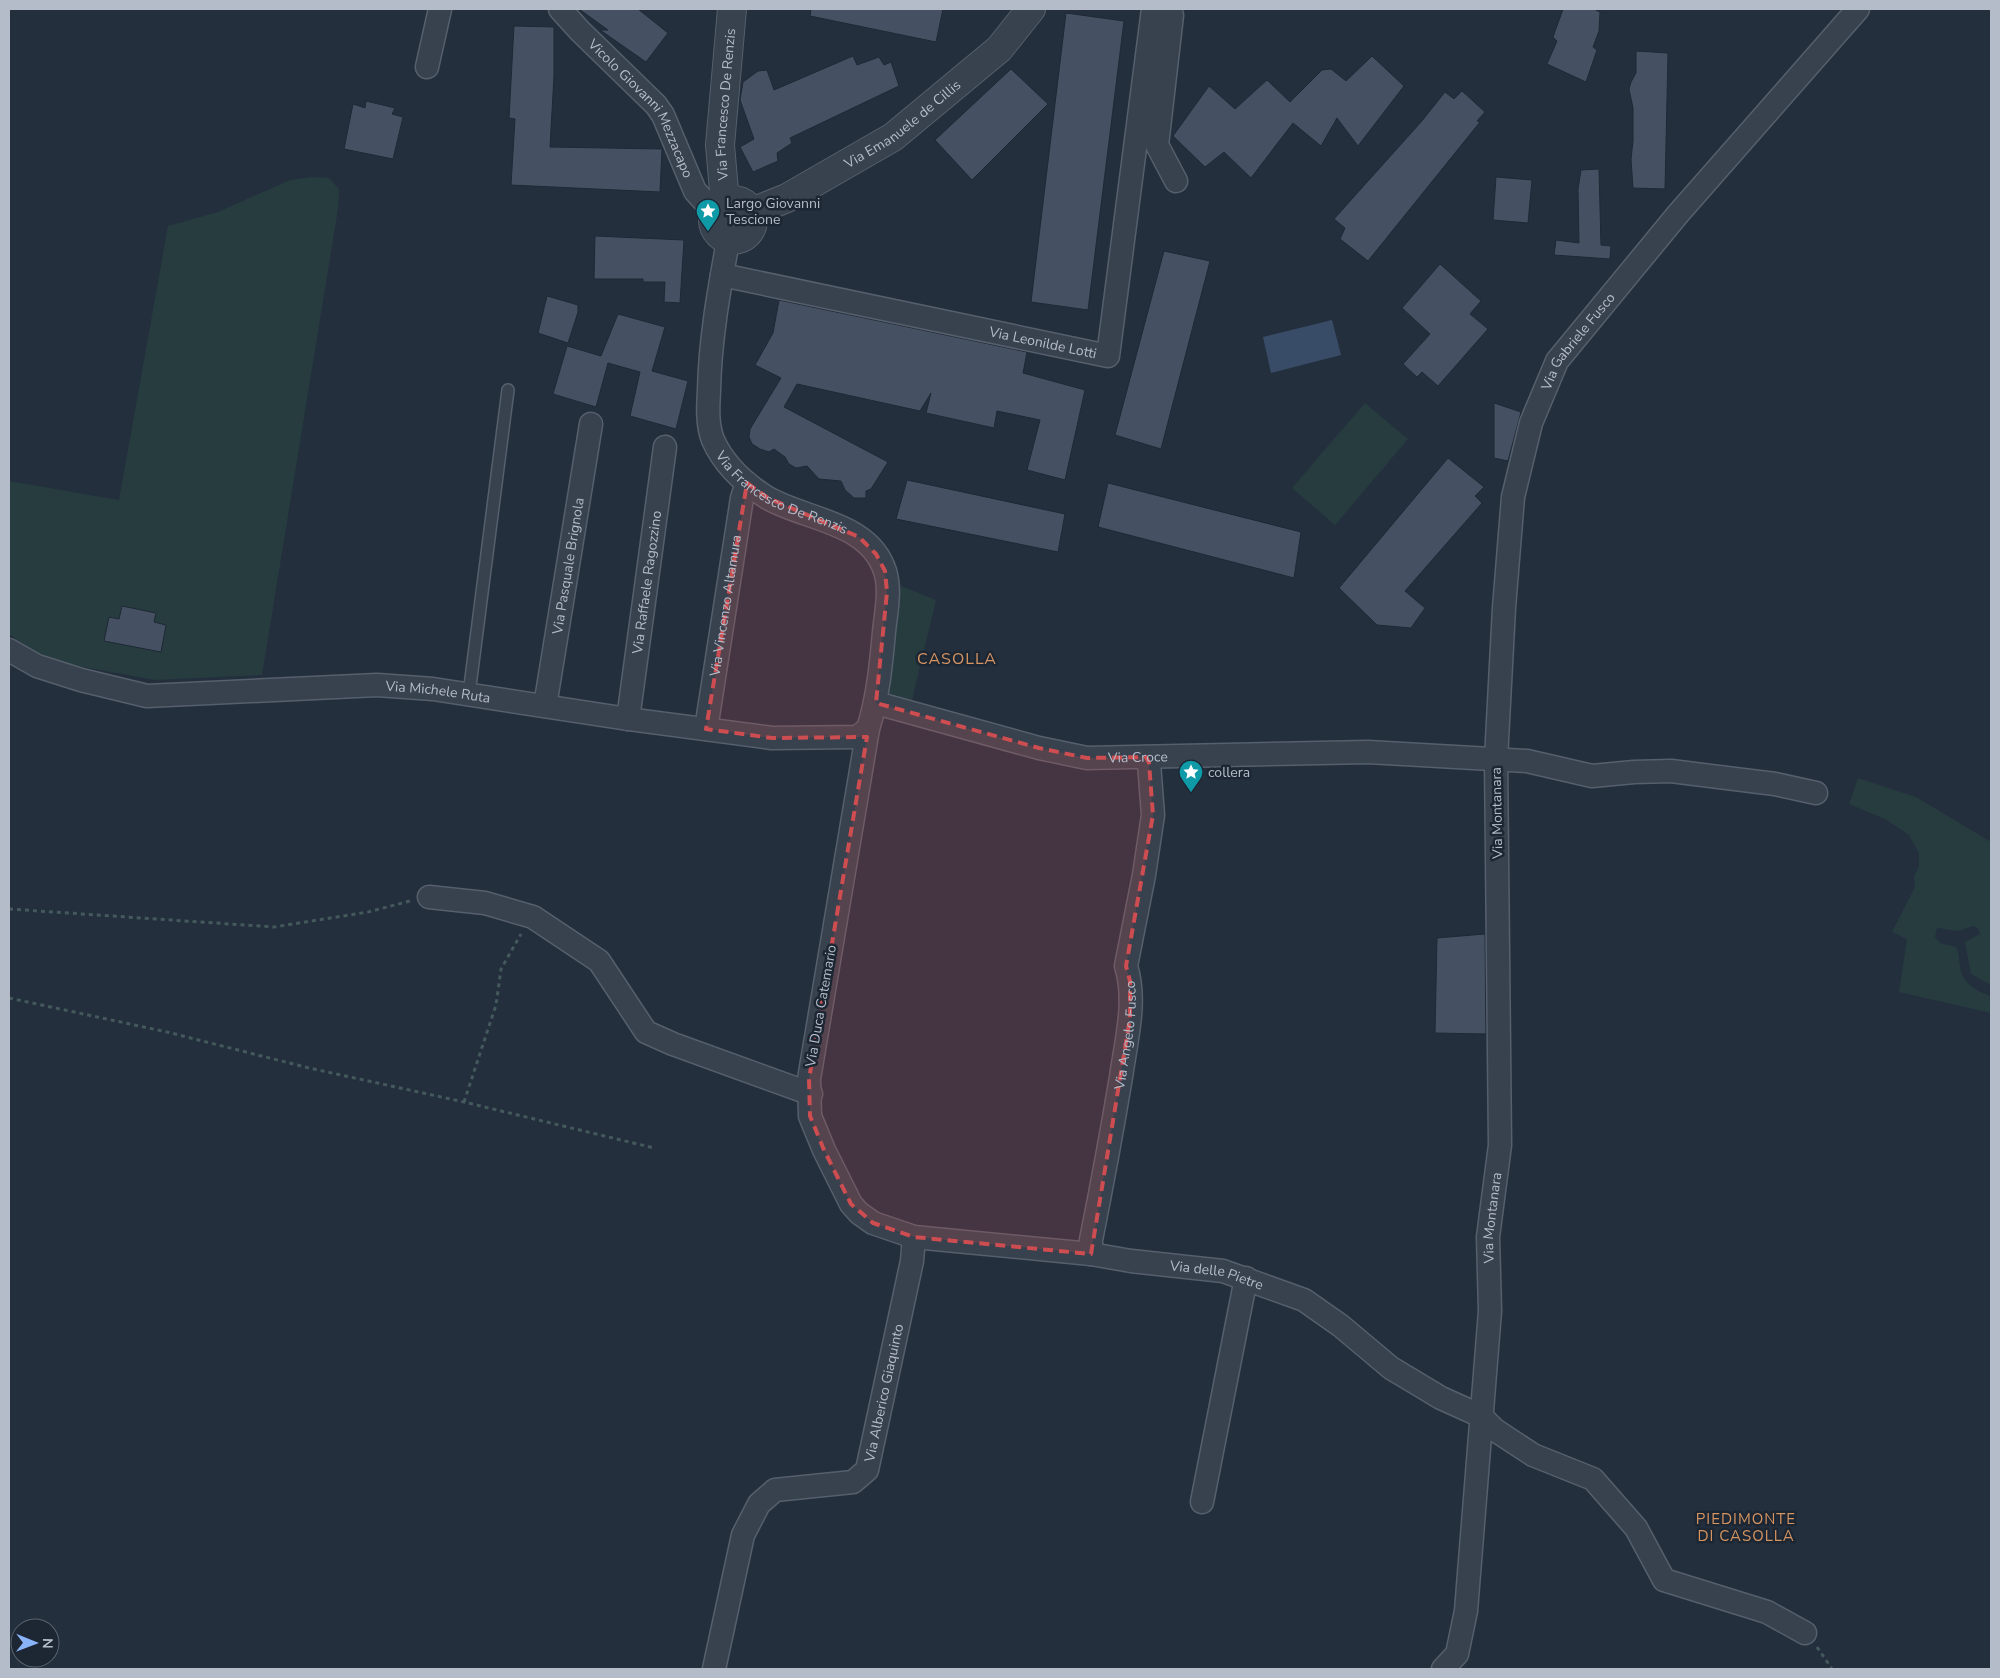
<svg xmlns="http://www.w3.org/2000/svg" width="2000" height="1678" font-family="'Nunito Sans',sans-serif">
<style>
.green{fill:#263c3f}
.water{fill:#394c67}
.building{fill:#455162;stroke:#1f2835}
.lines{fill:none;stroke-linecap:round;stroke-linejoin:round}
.service-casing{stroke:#565f6c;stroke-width:14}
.minor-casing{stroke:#565f6c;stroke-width:25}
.tertiary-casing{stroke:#565f6c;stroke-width:30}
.path{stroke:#44595c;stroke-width:3;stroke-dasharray:4 4;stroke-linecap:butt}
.service{stroke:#38414e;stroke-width:11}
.minor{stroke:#38414e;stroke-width:22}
.tertiary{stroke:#38414e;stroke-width:28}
.marked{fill:#ce4d50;fill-opacity:0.2;stroke:#ce4d50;stroke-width:4;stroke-dasharray:10 6;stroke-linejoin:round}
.labels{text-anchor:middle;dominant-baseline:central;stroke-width:5;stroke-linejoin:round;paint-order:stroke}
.street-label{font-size:14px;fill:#b4bcc9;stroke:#1d2633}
.poi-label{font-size:14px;fill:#b4bcc9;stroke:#1d2633;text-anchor:start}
.neighbourhood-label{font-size:15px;letter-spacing:1px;fill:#d59563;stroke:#1d2633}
.quarter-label{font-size:16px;letter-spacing:1px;fill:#d59563;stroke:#1d2633}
</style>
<rect width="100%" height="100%" fill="#242f3e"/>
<!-- green -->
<g class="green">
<polygon points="312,177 329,178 339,189 338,209 262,675 155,680 67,664 34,651 9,634 9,481 119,500 168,226 218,212 290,180"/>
<polygon points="1365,403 1408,439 1335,525 1292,488"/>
<polygon points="896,584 936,600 912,700 886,695"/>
<path d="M1858,778L1916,797L1991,842V985L1971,974L1965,942L1980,934L1978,928L1973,926L1958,931L1937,928L1935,937L1940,943L1956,947C1959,953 1959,960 1960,967C1962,983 1977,992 1991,996V1013L1899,992L1907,939L1892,932L1915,887L1914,877L1919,866V853L1909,835L1887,820L1849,804Z"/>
</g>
<!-- water -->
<polygon class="water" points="1332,320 1341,355 1271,373 1263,337"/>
<!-- building -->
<g class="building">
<polygon points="579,9 638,9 668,33 646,62 600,30 608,30"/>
<polygon points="811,9 943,9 936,42 810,16"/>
<polygon points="1563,9 1594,9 1600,12 1599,31 1593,47 1597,50 1586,82 1547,64 1557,41 1553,37"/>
<polygon points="1066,13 1124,21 1088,310 1031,302"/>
<polygon points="514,26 554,27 554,76 550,147 662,149 660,192 511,185 515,119 509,118"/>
<polygon points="1636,51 1668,53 1665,189 1633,188 1631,159 1633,141 1633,108 1629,89 1631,82 1636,73"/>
<polygon points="853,56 857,65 879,57 884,65 891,62 899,86 790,138 792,143 777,153 778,161 753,172 740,147 754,139 740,100 743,82 758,71 767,70 774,90"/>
<polygon points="1372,56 1404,86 1358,146 1337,118 1321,146 1293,123 1251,178 1224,152 1205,167 1173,136 1209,86 1235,109 1267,80 1290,102 1322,70 1331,69 1346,81"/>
<polygon points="1011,69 1048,104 972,180 935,140"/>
<polygon points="1462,91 1485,112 1477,121 1480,122 1368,261 1340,239 1345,228 1334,219 1421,122 1445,92 1454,99"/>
<polygon points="366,101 395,108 392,114 403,117 393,159 344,149 353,104 365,108"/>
<polygon points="1599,169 1601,245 1611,246 1610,259 1554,255 1556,240 1579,243 1578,189 1581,170"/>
<polygon points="1496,177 1532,180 1528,223 1493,220"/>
<polygon points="595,236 684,240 680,303 664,302 665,282 643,282 643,279 594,279"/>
<polygon points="1164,251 1210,261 1161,449 1115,435"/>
<polygon points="1440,264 1481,301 1470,314 1488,329 1438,386 1422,372 1417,377 1403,364 1430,334 1402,308"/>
<polygon points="547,296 578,305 578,312 568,343 538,333"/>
<polygon points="779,300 1027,352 1023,373 1085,390 1065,480 1027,470 1040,420 997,411 994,428 926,413 931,393 920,411 797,384 784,407 888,462 871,489 866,491 866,498 854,498 845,490 841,481 819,479 807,466 796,468 789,464 785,457 774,449 769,452 760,449 752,444 749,437 750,429 781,378 755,365 773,333"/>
<polygon points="618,314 665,327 652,371 688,381 676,429 630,416 640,372 608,363 596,407 553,394 567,346 601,356"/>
<polygon points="1494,403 1521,412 1508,461 1494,458"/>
<polygon points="1448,458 1484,487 1475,496 1482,503 1405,591 1425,608 1411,628 1377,625 1339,588"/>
<polygon points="907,480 1065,514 1058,552 896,519"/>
<polygon points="1108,483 1301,532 1294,578 1098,527"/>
<polygon points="122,606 156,613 154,622 166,625 161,652 104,641 109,617 119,619"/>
<polygon points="1485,934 1486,1034 1435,1033 1437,938"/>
</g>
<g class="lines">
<defs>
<polyline id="service" points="469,694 508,390"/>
<g id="minor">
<path id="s1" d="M560,9L580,31L656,105L663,115L695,191L714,212"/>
<polyline points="1159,9 1172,15 1157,145 1176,181"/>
<polyline points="427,67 440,9"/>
<path id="s2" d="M728,241C719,290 710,340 709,391C708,407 707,425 713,440C724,465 744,483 766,497C804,520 869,521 885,571C891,590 886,612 884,632C881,665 878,697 868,729L809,1079L810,1116L824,1150L851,1204L859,1213L873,1223L914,1237L1091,1254L1131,1261L1223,1271L1304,1300L1341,1326L1391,1368L1441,1398L1481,1416L1495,1430L1533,1455L1593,1479L1636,1528L1664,1580L1767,1612L1805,1633"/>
<path id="s3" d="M722,275L1108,356L1153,9"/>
<path id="s4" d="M9,650L37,666L81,680L147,696L377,685L433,689L628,719L772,738L857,737L868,729"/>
<path id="s5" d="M876,703L1039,748L1087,758L1368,752L1527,761L1592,776L1634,772L1671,771L1775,784L1816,793"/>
<path id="s6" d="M545,706L591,424"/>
<path id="s7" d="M628,719L665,447"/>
<path id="s8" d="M706,729L742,498L747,483"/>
<polyline points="429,897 485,903 533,917 599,961 646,1032 673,1044 811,1094"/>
<path id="s9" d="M1091,1254V1240C1102,1185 1112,1131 1121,1077C1126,1041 1137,1001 1126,966L1144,875L1153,815L1149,763L1146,757"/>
<polyline points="1202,1502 1246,1278"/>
<path id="s10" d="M714,1669L743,1535L759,1504L775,1490L853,1482L867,1470L912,1261L914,1237"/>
<path id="s11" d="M1443,1669L1457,1654L1466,1611L1490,1311L1488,1237L1500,1145L1496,759L1504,608L1513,497L1531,423L1557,361L1678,214L1858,9"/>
</g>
<g id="tertiary">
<circle cx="733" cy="220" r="20"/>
<path id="s12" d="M725,202L720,145L732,9"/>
<path id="s13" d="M752,212L787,198L893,137L999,49L1031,9"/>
</g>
</defs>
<!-- service casing -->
<use href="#service" class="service-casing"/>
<!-- minor casing -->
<use href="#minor" class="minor-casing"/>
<!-- tertiary casing -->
<use href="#tertiary" class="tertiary-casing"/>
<!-- path -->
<g class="path">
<polyline points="9,909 274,927 368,912 410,901"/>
<polyline points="9,998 167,1032 309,1068 464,1102 654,1148"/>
<polyline points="464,1102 496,1005 501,969 521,934"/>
<polyline points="1817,1647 1832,1669"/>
</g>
<!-- service -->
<use href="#service" class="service"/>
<!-- minor -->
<use href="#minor" class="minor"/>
<!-- tertiary -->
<use href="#tertiary" class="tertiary"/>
</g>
<!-- marked area -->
<path class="marked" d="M747,483L768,498L859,537L876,554L885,571L887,592L876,703L1039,748L1087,758L1146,757L1149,763L1153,815L1126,966L1130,981V1018L1091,1254L914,1237L873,1223L851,1204L824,1150L810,1116L809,1079L867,737L772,738L706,729Z"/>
<!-- icons -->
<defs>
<symbol id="sight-pin" viewBox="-11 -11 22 30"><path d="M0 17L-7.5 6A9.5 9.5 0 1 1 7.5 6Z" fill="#0f9aa8" stroke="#1d2633"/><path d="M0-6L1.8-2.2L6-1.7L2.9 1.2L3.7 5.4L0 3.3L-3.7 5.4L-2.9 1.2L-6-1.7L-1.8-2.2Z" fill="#fff"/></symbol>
</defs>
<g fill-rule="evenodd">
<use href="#sight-pin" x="694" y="197" width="28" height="38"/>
<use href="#sight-pin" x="1177" y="758" width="28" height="38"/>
</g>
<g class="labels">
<!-- street labels -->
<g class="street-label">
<text stroke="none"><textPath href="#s12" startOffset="98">Via Francesco De Renzis</textPath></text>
<text stroke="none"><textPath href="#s1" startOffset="130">Vicolo Giovanni Mezzacapo</textPath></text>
<text stroke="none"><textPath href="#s13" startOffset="175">Via Emanuele de Cillis</textPath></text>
<text stroke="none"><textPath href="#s11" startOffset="1352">Via Gabriele Fusco</textPath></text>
<text stroke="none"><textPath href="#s3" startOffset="328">Via Leonilde Lotti</textPath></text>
<text stroke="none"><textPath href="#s2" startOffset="291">Via Francesco De Renzis</textPath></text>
<text stroke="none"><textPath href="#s6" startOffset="142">Via Pasquale Brignola</textPath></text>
<text stroke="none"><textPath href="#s7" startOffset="138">Via Raffaele Ragozzino</textPath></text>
<text stroke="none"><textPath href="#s8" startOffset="125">Via Vincenzo Altamura</textPath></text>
<text stroke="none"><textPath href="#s4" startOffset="438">Via Michele Ruta</textPath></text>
<text stroke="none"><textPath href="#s5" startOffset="269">Via Croce</textPath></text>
<text transform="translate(1497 813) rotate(-91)">Via Montanara</text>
<text transform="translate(821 1006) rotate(-80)">Via Duca Catemario</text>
<text stroke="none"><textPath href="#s9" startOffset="222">Via Angelo Fusco</textPath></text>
<text stroke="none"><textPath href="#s11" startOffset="459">Via Montanara</textPath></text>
<text stroke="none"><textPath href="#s2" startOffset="1452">Via delle Pietre</textPath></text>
<text stroke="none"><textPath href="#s10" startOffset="369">Via Alberico Giaquinto</textPath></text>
</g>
<!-- poi labels -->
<g class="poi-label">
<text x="726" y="203">Largo Giovanni<tspan x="726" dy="16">Tescione</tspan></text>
<text x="1208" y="772">collera</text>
</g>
<!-- neighbourhood labels -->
<g class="neighbourhood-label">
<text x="1746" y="1519">PIEDIMONTE<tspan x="1746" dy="17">DI CASOLLA</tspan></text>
</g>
<!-- quarter labels -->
<g class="quarter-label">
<text x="957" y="659">CASOLLA</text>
</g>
</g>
<!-- border -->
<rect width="2000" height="1678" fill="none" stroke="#b4bcc9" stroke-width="20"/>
<!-- north arrow -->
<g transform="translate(35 1643) rotate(91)"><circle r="24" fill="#1d2633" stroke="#59626f"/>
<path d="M0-4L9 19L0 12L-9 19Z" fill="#8ab4f8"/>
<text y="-8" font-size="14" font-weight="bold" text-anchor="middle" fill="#b4bcc9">N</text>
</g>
</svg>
